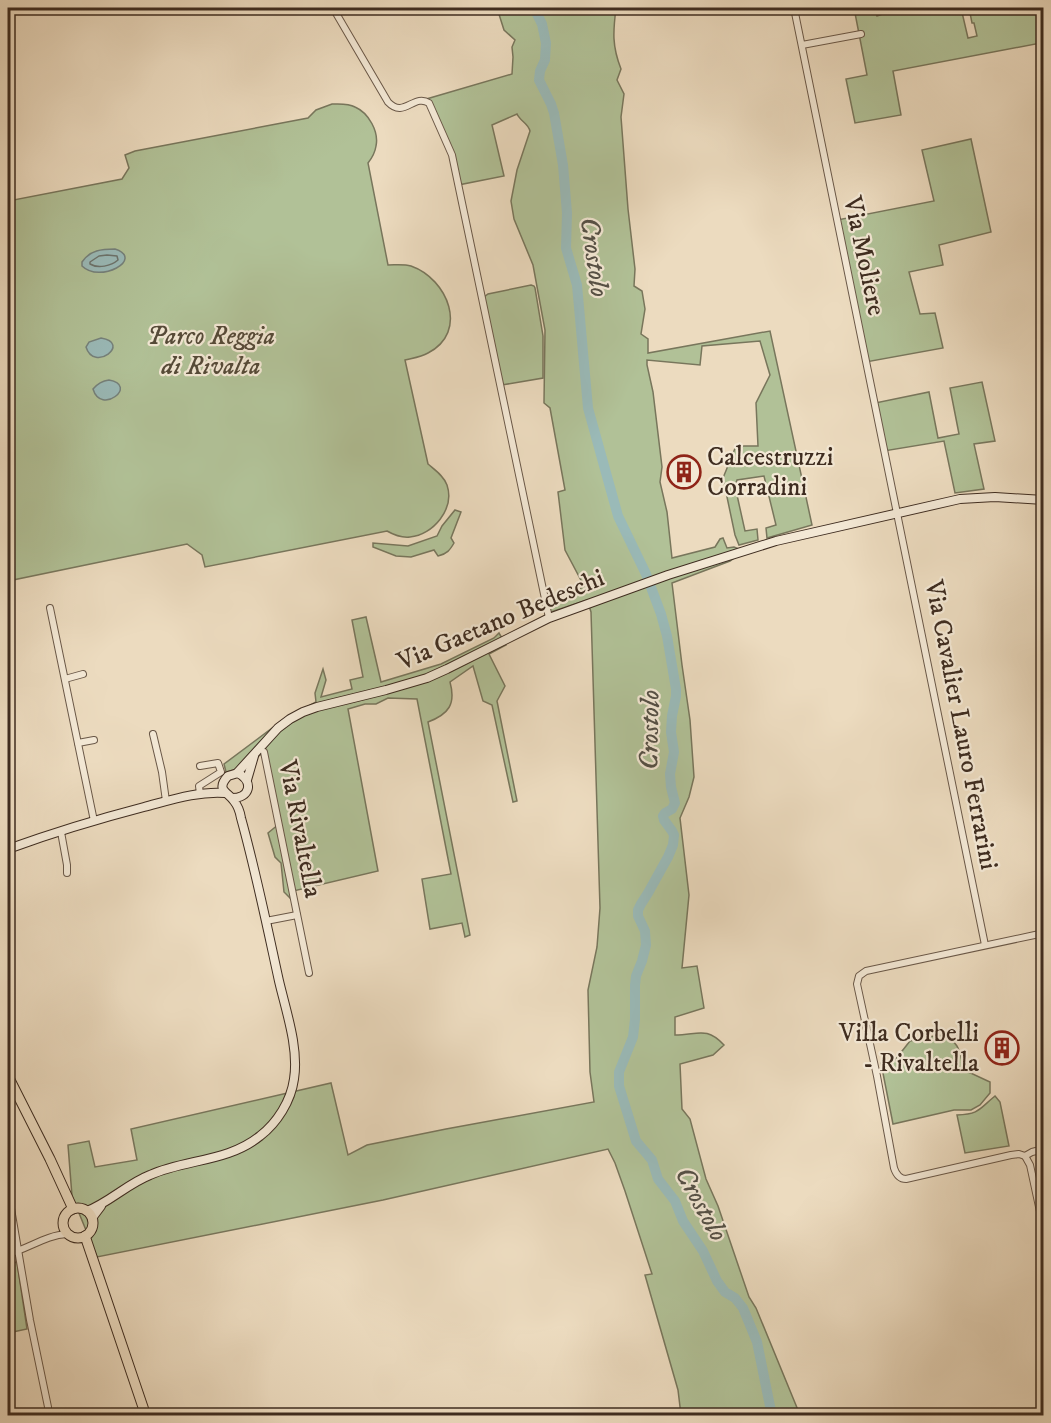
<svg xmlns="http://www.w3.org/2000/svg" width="1051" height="1423" font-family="'IM FELL DW Pica',serif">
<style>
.green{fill:#b1c197;stroke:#78765c;stroke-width:1.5}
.water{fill:#9abab8;stroke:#75817b;stroke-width:1.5}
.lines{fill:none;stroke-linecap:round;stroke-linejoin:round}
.shore{stroke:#6c736c;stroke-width:1.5}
.river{stroke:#9abab8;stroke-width:10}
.street-casing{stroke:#6a5848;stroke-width:8}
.secondary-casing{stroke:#3e2c20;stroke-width:10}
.primary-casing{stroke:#3e2c20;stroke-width:11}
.street{stroke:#f3e8d5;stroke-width:6}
.secondary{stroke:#f3e8d5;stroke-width:8}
.primary{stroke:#ecdbbf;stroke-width:9}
.labels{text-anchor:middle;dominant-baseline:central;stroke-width:4.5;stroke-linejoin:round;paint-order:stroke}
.street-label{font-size:26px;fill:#3e2c20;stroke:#f3e8d5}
.park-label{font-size:26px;font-style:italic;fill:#554a38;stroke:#f3e8d5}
.poi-label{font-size:26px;fill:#3e2c20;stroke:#f3e8d5;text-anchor:start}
.water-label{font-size:27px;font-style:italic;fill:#555046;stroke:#f3e8d5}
</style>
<rect width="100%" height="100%" fill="#ecdbbf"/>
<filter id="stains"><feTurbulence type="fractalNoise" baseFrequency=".00333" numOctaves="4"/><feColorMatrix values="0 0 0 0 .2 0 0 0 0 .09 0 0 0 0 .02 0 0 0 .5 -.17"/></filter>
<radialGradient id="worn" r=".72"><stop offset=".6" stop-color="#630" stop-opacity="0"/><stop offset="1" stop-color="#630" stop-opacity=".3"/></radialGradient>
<!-- green -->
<g class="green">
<path d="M497,8H616C613,32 612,46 621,69L617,80L624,94L621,117L628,209L635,269L634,286L642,291L645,309L641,334L648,339V353L770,331L812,525L767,538L766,528L776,525L764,476L737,480L735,486L745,531L757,529L758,540L739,545L735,535L723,478L736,446H758L756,403L770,375L760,341L702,346L700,365L647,360V365L653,392L662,467L660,482L667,512L672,558L715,547L720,539L723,538L727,548L734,547L744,551L730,561L672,583L682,665L690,720L694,777L689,797L680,818L689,895L682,968L697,966L704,1008L675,1017V1035C698,1035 706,1026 724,1045L713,1055L680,1064L682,1109L690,1119L706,1179L718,1206L749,1297L756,1308L800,1415H681L678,1390L645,1275L652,1274L625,1191L615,1163L608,1149L383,1200L97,1257L72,1196L68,1145L89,1141L95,1167L137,1160L131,1129L331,1083L348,1155L367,1145L446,1129L594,1102L590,1072L588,990L597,947L600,908L591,612L587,600L551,612L548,610L584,586L565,550L558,492L565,490L550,408L544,403L545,330L533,265L514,219L511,201L517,170L530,131C528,123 520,121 517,114L492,125L504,176L458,185L452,155L429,103L423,100L512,74L513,57L512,47L515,40L504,30Z"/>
<polygon points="854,8 875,8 877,16 883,14 882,8 961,8 968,38 977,36 974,23 972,23 969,8 1043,8 1043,33 1040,34 1041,43 893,71 901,115 855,123 846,79 867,75"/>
<path d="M332,104C339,104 348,103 355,107C369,113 379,132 376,146C375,153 372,158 368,163L388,265C396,265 404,264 411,266C448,279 469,332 428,353C421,357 413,358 405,360L428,464C435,470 444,476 447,485C455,509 433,535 410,537C401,538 394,535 387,531L205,567L202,555L187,544L8,581V201L122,179L129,168L125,155L135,151L308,118L316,110Z"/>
<polygon points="971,139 991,232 939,245 943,265 909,272 920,314 935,313 943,348 866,362 837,220 934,201 922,150"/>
<polygon points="531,285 534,286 535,288 543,336 543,378 502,385 484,297 488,294"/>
<polygon points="982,382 995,441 974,444 984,489 955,493 944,441 884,451 875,403 929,392 938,438 959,434 950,388"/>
<path d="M455,510L461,512L451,538L454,543C450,550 447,554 438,556L434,550L411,557L396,556L373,547V543L408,546L437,536L442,526Z"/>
<path d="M366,617L381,682L441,664L494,638L499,633L506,645L489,654L505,686L497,701L517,801L513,802L492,705L483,701L473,666L450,682C456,704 449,714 428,722L470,935L465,937L462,923L430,929L422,879L451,874L417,699L388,698L376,704H365L348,709L378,871L293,891L294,902L284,892L281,863L275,857L268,833L279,824L264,752L245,767L226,772L224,764L283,720L316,702L315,693L323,669L326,680L321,697L352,689L350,680L363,677L352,620Z"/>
<path d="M939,1035C960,1040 960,1052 964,1070L990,1082V1093L980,1105L971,1110H954L893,1124L881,1063L895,1060L910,1041Z"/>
<path d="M995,1096L1000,1102L1009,1146L965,1153L957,1115C980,1114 979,1109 995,1096Z"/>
<polygon points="17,1262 27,1329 8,1333 8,1264"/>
</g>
<!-- water -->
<g class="water">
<path d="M115,249C145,259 100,284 82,266V262C90,250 102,249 115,249Z"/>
<path d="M101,338C132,343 94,373 86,347L89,342Z"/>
<path d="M109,380C139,385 101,416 93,389C98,383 102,381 109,380Z"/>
</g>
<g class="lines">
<!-- shore -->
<path class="shore" d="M107,255L117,256L118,260C111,266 98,269 90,264V262L99,256Z"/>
<!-- river -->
<polyline class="river" points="534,8 542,24 546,43 545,60 540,71 539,80 551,104 554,113 563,165 567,213 566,248 577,285 588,408 618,516 646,574 661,614 667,636 676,689 676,696 672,716 671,732 674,752 670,774 671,787 675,803 672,809 665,813 663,816 664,820 672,831 674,835 673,845 668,857 648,893 641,904 638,910 638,916 645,931 646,945 642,961 636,976 635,985 635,1019 633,1037 619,1072 619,1086 636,1141 652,1160 658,1179 675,1201 683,1221 703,1251 717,1281 725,1292 735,1298 743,1308 757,1342 772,1416"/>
<defs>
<g id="street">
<path d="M333,8L388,102C404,119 414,93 429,103L452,155L549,618"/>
<polyline points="794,8 985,945"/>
<polyline points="802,45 861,34"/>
<polyline points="50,608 94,821"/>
<polyline points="65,679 83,674"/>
<polyline points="153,734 162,772 166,801"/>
<polyline points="78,743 94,740"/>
<polyline points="8,744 11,744"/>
<polyline points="264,752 309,973"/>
<polyline points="200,766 218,763 221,772 199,786 200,794"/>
<polyline points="61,832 67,865 67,873"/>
<polyline points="266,921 297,915"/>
<path d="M1044,933L866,971L859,976L857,984L877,1076L894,1168C896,1174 899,1179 906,1179L1011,1155L1019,1154L1025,1156L1032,1152L1044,1149"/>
<polyline points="1025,1156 1030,1165 1044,1230"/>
<polyline points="8,1191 30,1320 48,1407 48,1412 46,1416"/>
<path d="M8,1254C28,1249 46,1235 67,1234"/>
</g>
<g id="secondary">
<polyline points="237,773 278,728 290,719 303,712 317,707 386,690 427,678 447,669 549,618 668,575 776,541 960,499 995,497 1044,500"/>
<polyline points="247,780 254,756"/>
<path d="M8,849C52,833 98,819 144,807C171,800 198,791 225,793"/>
<path d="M87,1211C110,1202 127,1184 150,1175C186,1159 228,1162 260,1136C277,1123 291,1101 294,1079C299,1048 286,1011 279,981C267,926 256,872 241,818C240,812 238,806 234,801C228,792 215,790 228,776L238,773C254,782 250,798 232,798"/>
<polyline points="92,1218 101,1206"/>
</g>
<g id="primary">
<polyline points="8,1076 50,1159 73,1209"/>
<circle cx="78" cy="1223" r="15"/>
<polyline points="85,1236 146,1416"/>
</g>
</defs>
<!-- street casing -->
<use href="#street" class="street-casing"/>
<!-- secondary casing -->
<use href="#secondary" class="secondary-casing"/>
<!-- primary casing -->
<use href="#primary" class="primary-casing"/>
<!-- street -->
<use href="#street" class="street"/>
<!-- secondary -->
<use href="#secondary" class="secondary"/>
<!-- primary -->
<use href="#primary" class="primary"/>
</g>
<!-- icons -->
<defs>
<symbol id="building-ring" viewBox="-11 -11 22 22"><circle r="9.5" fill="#f3e8d5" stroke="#8f2418" stroke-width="1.5"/><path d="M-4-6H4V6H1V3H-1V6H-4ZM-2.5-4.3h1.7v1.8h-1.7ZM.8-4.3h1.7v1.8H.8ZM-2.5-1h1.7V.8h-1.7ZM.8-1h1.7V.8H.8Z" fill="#8f2418"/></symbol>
</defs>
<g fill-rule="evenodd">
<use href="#building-ring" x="665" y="453" width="38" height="38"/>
<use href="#building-ring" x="983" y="1029" width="38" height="38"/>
</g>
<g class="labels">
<!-- street labels -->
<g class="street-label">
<text transform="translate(864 256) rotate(78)">Via Moliere</text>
<text transform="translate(501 620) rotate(-23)">Via Gaetano Bedeschi</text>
<text transform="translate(961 725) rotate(79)">Via Cavalier Lauro Ferrarini</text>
<text transform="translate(300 829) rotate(79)">Via Rivaltella</text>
</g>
<!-- park labels -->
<g class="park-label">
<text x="211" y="336">Parco Reggia<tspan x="211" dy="30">di Rivalta</tspan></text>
</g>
<!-- poi labels -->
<g class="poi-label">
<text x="707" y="457">Calcestruzzi<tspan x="707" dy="30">Corradini</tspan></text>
<text x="979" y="1033" text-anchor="end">Villa Corbelli<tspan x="979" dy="30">- Rivaltella</tspan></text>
</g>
<!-- water labels -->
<g class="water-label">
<text transform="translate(594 257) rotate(82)">Crostolo</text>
<text transform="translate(650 730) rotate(-89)">Crostolo</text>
<text transform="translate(701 1204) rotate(61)">Crostolo</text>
</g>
</g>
<!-- margin -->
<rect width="1051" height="1423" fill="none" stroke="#ecdbbf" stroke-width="30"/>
<rect x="9" y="9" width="1033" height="1405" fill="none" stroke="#3e2c20" stroke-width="3"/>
<rect x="15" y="15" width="1021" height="1393" fill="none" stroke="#3e2c20" stroke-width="1.5"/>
<rect width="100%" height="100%" filter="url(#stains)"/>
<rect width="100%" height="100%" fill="url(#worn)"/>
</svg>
